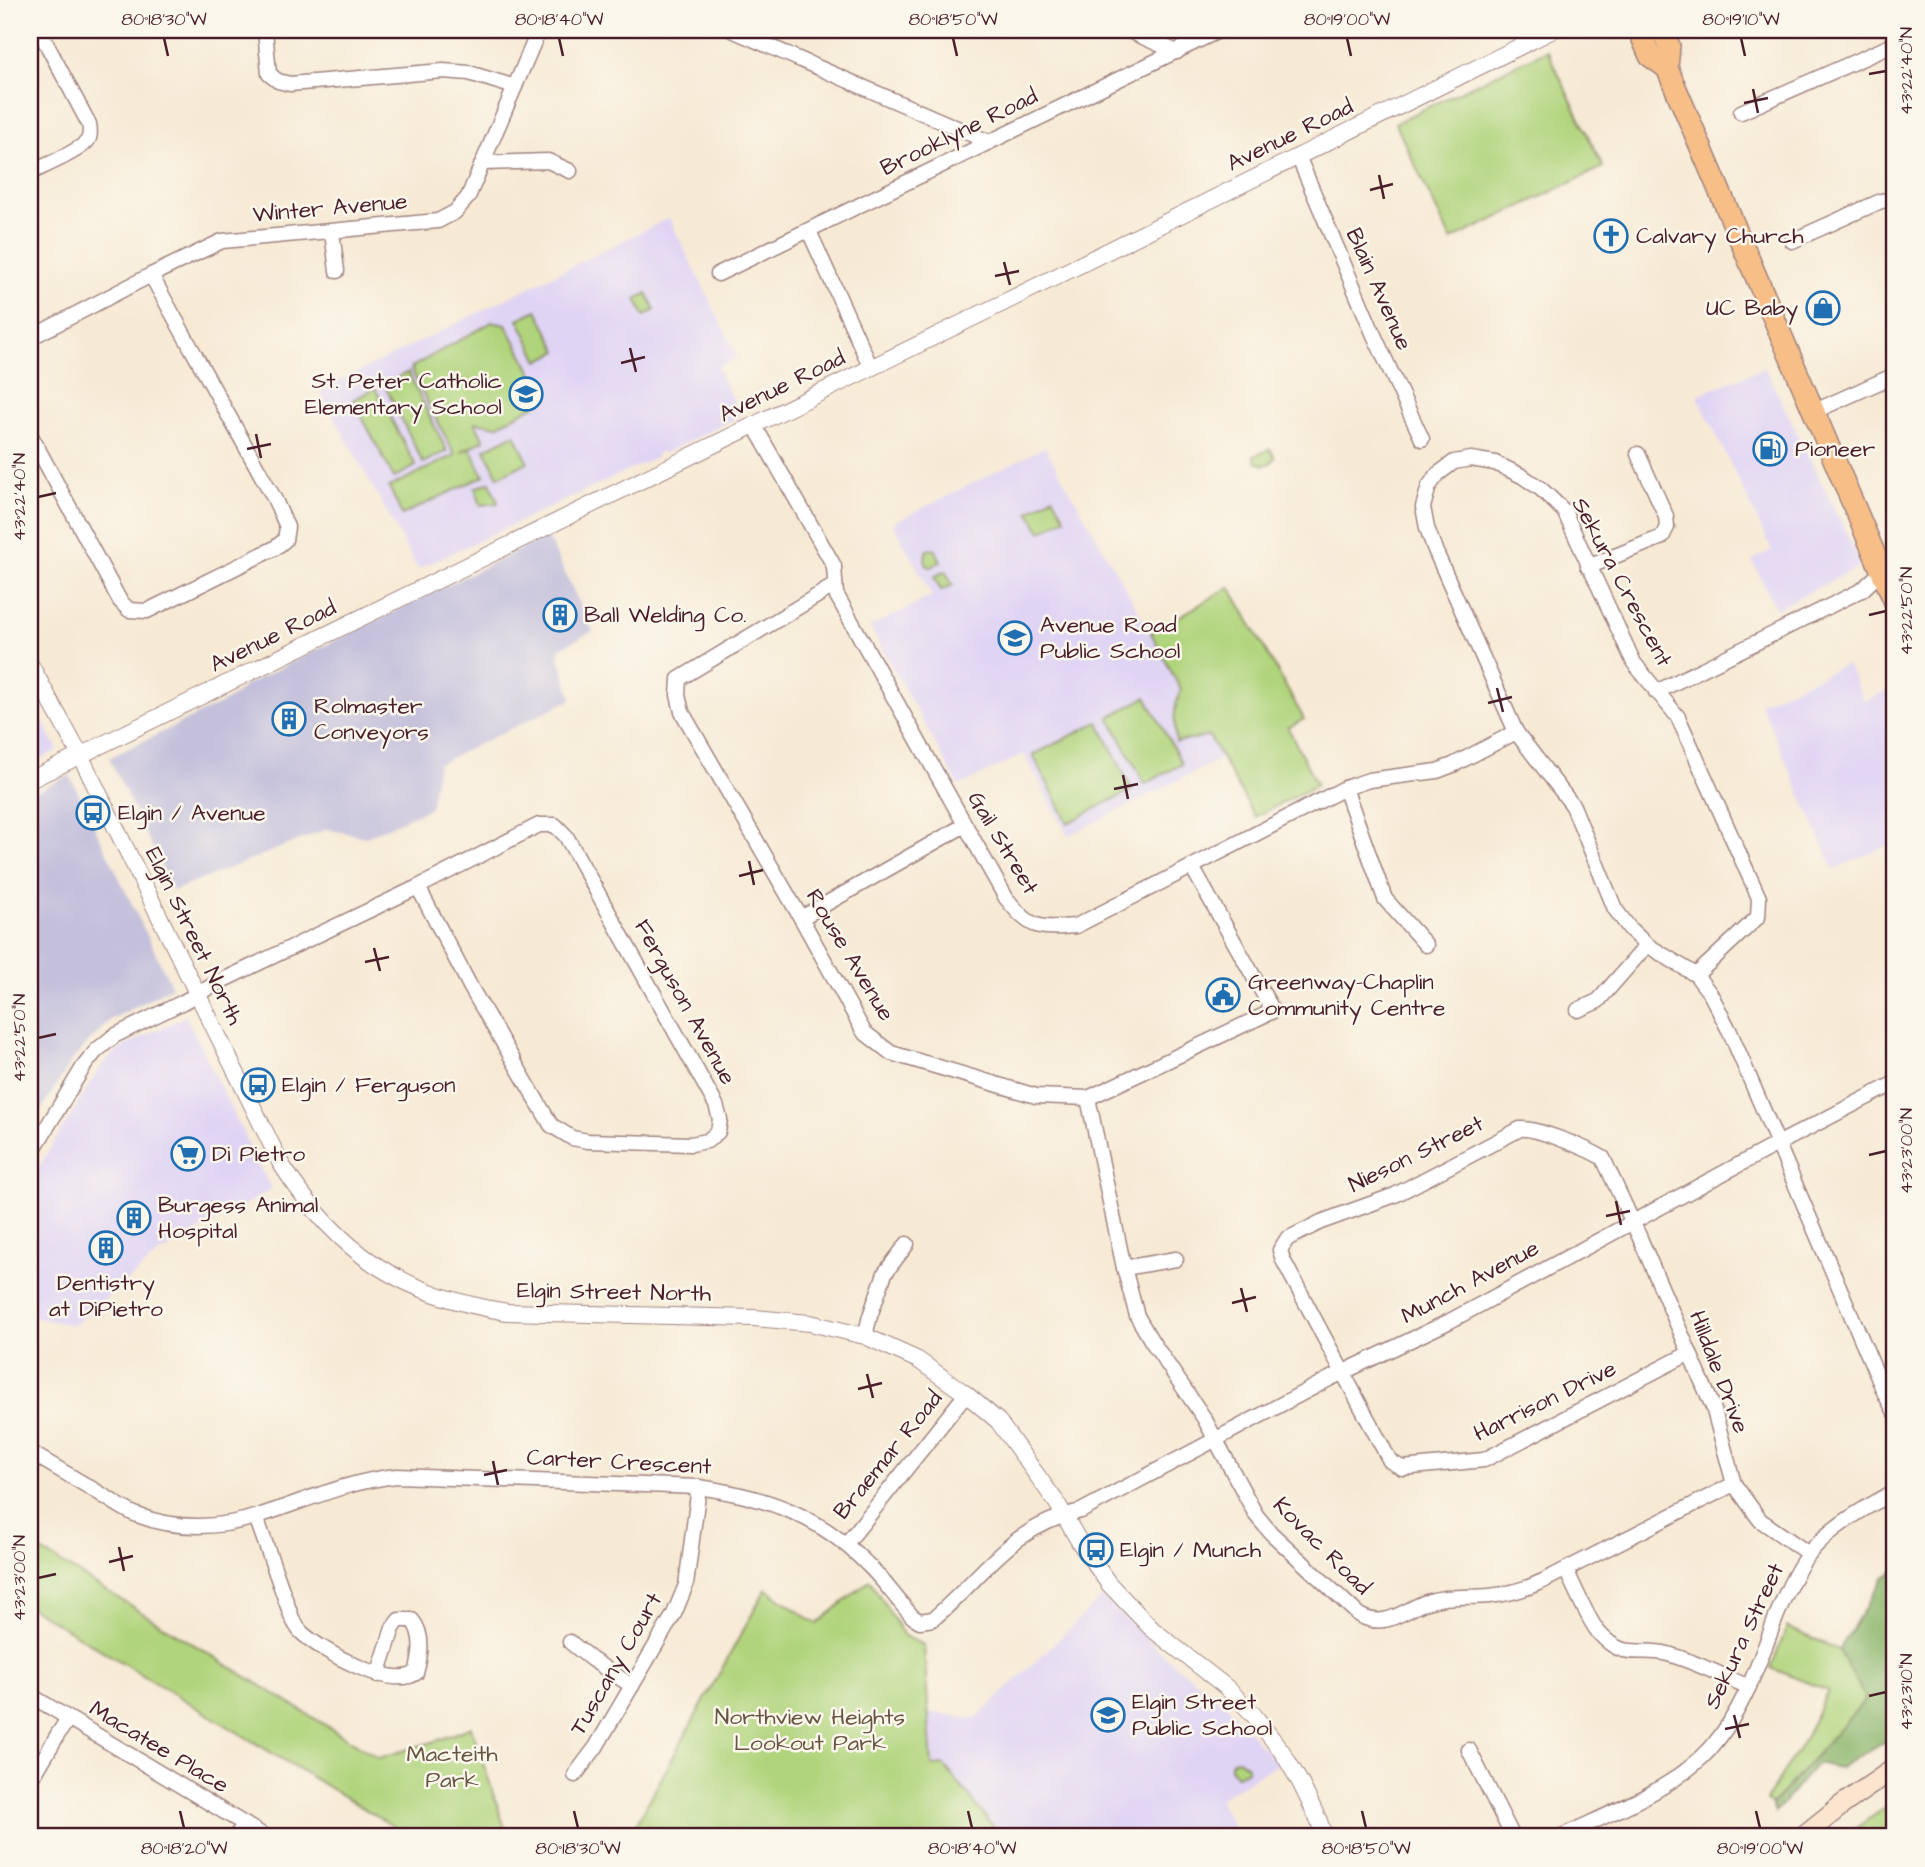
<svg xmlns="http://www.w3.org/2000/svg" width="1925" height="1867" font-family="'Architects Daughter',sans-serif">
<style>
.built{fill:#e0d4f4}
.industrial{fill:#c4c0db}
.green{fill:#b0d47c;stroke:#7d7a54;stroke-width:2}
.forest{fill:#8cb66c;stroke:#6b6a4c;stroke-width:2}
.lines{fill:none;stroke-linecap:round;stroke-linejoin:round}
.minor-casing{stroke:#a08480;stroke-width:17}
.tertiary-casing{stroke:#a08480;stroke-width:18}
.secondary-casing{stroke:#a08480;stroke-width:22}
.primary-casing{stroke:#a08480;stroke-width:24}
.minor{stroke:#fff;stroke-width:14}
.tertiary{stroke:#fff;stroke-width:16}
.secondary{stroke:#fce5cf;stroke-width:19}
.primary{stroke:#f7be88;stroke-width:21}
.ticks{fill:none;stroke:#4a1f2b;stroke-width:2.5}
.labels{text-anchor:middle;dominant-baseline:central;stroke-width:5;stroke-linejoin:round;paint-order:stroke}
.street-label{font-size:23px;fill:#4a1f2b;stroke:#fbf7ec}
.poi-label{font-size:23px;fill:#4a1f2b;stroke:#fbf7ec;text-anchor:start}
.park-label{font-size:23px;fill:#695543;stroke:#fbf7ec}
.neatline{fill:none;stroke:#4a1f2b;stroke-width:2.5}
.ticks-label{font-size:18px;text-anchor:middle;fill:#4a1f2b}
</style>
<rect width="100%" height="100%" fill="#fbf7ec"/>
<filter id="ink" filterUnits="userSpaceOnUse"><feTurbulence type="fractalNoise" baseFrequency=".0143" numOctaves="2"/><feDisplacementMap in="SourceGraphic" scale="14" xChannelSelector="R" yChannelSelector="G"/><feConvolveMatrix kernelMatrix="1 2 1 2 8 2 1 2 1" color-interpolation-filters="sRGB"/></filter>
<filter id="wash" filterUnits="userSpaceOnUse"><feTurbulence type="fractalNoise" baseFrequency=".00686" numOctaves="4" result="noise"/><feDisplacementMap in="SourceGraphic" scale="28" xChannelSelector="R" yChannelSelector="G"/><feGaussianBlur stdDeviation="1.57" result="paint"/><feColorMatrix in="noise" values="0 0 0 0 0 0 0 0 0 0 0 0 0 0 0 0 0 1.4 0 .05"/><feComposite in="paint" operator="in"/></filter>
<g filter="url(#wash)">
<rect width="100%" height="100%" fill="#f7ead5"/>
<!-- built -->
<g class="built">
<polygon points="669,218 738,357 717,367 740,416 663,454 661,451 656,454 657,457 418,569 320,391"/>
<polygon points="1765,368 1862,565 1776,609 1752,560 1772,550 1697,395"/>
<polygon points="1045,447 1151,633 1171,673 1222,758 1068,836 1024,754 959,786 870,627 932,596 893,523"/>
<polygon points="1847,664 1864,701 1895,687 1895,842 1834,869 1760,703"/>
<polygon points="30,696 58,750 30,764"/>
<polygon points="186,1016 259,1166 272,1189 159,1254 74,1325 30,1317 30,1181 100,1068 112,1055 129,1044"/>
<polygon points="1102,1597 1166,1657 1230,1709 1277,1764 1219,1799 1238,1837 938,1837 927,1712 976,1719"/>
</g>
<!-- industrial -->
<g class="industrial">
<polygon points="547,536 593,631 560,648 559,657 572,699 438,764 430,808 366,837 327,829 173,891 109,758 228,700 246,685"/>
<polygon points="68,776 70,776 172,987 110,1020 73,1059 30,1127 30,794"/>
</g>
<!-- green -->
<g class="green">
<polygon points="1547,50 1603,167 1451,240 1395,123"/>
<polygon points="647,293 655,310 644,316 636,299"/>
<polygon points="537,310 558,351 539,361 518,319"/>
<polygon points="492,322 506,325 535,378 540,376 545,388 541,390 546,399 497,426 475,422 484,440 461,452 470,448 484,476 402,515 389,487 455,455 411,370 413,369 412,367"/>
<polygon points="408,372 447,451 423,463 384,384"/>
<polygon points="375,388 416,466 394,478 353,400"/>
<polygon points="515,434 528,462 498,477 485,449"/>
<polygon points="1270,449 1275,457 1271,463 1264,465 1256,462 1254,456"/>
<polygon points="490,482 498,503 481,505 475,488"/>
<polygon points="1053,496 1065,518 1041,532 1029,512"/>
<polygon points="931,549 935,549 941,561 931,567 927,566 925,560 926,551"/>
<polygon points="945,571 953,585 941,590 934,577"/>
<path d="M1230,587L1304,719L1288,728L1317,785L1255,817L1209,736L1176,742C1174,723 1173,708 1181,690L1151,633Z"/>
<polygon points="1146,697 1182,764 1145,784 1109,717"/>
<polygon points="1098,722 1132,790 1068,823 1033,755"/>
<polygon points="30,1544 379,1758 439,1740 471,1727 508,1837 411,1837 30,1607"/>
<polygon points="870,1580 904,1636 924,1645 932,1766 944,1765 1002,1837 629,1837 766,1589 817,1624"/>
<polygon points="1787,1627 1839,1650 1866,1699 1772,1805 1766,1800 1806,1736 1828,1691 1771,1668"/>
<polygon points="1239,1759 1247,1766 1248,1770 1237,1775 1230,1768 1230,1764 1233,1760"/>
<polygon points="1895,1800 1895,1837 1845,1837"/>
</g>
<!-- forest -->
<polygon class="forest" points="1895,1571 1895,1735 1839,1768 1817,1763 1775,1813 1772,1805 1866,1699 1839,1650 1884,1577"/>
</g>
<g filter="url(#ink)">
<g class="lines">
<defs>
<g id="minor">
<polyline points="265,30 269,74 278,81 290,84 443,71 469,73 515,87"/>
<polyline points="732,30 989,142"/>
<polyline points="1127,30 1177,52"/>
<polyline points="1741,112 1895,44"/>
<polyline points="1298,156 1373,333 1422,439"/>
<polyline points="482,163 548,161 570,171"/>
<path d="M30,173C42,167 82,150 88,140C91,135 90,129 89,124L39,30"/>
<polyline points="809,231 871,368"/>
<polyline points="332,232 337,271"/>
<polyline points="1792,241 1881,201 1895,199"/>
<polyline points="718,274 1220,30"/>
<polyline points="30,338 151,275 222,241 438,221 455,212 468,197 539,30"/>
<polyline points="1813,412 1895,375"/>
<path d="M754,425L834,566L836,594L1006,898C1031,929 1036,929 1076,926L1345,788L1369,780L1437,771L1453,765L1516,732"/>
<polyline points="30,434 120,601 129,610 147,611 275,548 285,540 287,527 274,498 151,275"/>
<polyline points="1588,567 1662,537 1667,527 1666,516 1638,454"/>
<polyline points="835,585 679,679 678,695 682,712 801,918 864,1032 891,1053 1036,1096 1088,1098 1273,1011 1192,867"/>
<polyline points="1656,692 1862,590 1895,559"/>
<polyline points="1345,788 1385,899 1426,945"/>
<polyline points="801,918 965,825"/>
<polyline points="1696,975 1758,917 1759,898 1678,717 1634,663 1564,511 1541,489 1522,476 1495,463 1471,459 1454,462 1438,474 1429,486 1423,507 1427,528 1435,550 1516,732 1573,806 1615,909 1630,929 1647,945 1696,975 1711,995 1730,1032 1885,1394 1895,1412"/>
<polyline points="1578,1010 1598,1001 1647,945"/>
<path d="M1088,1098L1124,1268L1137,1316L1151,1340L1204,1418L1256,1515L1271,1533L1359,1615C1387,1631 1404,1608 1430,1601C1450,1595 1470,1598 1490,1596C1509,1594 1526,1589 1543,1581L1734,1484"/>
<polyline points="30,1155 84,1066 96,1051 114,1036 183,1002 219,982 418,887 539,825 555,825 566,836 716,1105 720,1119 718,1132 707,1141 691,1144 588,1141 572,1138 551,1125 471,988 418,887"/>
<polyline points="1124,1268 1176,1259"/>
<polyline points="865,1336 870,1316 885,1273 907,1244"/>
<path d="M1690,1353L1484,1460L1402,1468L1390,1461L1283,1260L1280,1250L1287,1239L1321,1222L1395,1195L1520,1129C1536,1127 1588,1149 1603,1158L1639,1236L1713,1407L1734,1484L1760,1520L1809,1554"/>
<path d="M30,1452C53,1466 76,1479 99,1493C111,1500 124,1510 137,1515C176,1530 219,1529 258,1516C305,1501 348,1481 397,1476L699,1487C766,1497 819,1515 867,1564C884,1580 897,1600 913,1617L920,1621L933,1619C985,1575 1009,1527 1081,1511L1329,1379L1448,1322L1766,1150L1895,1083"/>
<path d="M256,1517L292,1618C295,1623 297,1628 301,1632C321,1651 391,1690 416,1673C421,1656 424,1634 412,1620H399L393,1628L378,1675"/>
<polyline points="846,1544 966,1394"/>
<path d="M1566,1570C1574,1586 1588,1620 1599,1633C1625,1662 1638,1646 1668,1654C1696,1662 1723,1676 1749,1687"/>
<polyline points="570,1642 591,1659 632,1686"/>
<polyline points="30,1695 266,1837"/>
<polyline points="1469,1750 1513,1837"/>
<polyline points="575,1775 596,1747 674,1614 686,1585 699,1487"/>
<polyline points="30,1782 58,1734 68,1719"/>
<polyline points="235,1837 245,1824"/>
<path d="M1560,1837C1610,1813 1673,1790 1711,1748C1743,1711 1758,1665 1775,1620C1784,1597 1794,1573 1809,1553C1832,1526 1865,1508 1895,1491"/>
</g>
<g id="tertiary">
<path d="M30,664L80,755L281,1164C339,1254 402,1295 507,1312L754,1318L810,1323L865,1336L918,1360L966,1394L998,1421L1057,1503L1080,1543L1109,1584L1152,1629L1226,1687L1253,1714L1283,1753L1300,1782L1319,1821L1324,1837"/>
<polyline points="30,780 1007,301 1553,30"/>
</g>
<polyline id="secondary" points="1802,1837 1843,1804 1895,1768"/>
<g id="primary">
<polyline points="1639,30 1650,56 1667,68"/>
<polyline points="1662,30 1669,46 1667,68 1895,602"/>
</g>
</defs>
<!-- minor casing -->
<use href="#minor" class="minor-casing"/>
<!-- tertiary casing -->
<use href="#tertiary" class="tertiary-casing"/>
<!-- secondary casing -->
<use href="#secondary" class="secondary-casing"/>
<!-- primary casing -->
<use href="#primary" class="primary-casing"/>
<!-- minor -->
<use href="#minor" class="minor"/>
<!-- tertiary -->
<use href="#tertiary" class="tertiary"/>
<!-- secondary -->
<use href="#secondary" class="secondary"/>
<!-- primary -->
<use href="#primary" class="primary"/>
</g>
</g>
<!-- ticks -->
<path class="ticks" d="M164,38L168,56M559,38L563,56M953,38L957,56M1347,38L1351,56M1741,38L1745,56M1869,74L1886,71M1753,89L1758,113M1744,103L1768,98M1379,175L1384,199M1370,190L1393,184M1004,262L1010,285M995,276L1019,271M630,348L636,372M621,363L645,357M256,434L261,458M247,449L271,444M38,497L56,493M1869,615L1886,611M1497,688L1503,712M1488,703L1512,697M1123,775L1128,799M1114,789L1138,784M749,861L754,885M739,876L763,870M374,948L380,971M365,962L389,957M38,1038L56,1034M1869,1155L1886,1151M1616,1201L1621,1225M1606,1216L1630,1211M1241,1288L1247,1312M1232,1303L1256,1297M867,1374L873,1398M858,1389L882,1383M493,1461L498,1485M484,1475L507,1470M119,1547L124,1571M109,1562L133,1556M38,1578L56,1574M1869,1696L1886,1692M1734,1715L1740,1738M1725,1729L1749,1724M180,1811L184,1828M574,1811L578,1828M968,1811L972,1828M1362,1811L1366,1828M1756,1811L1760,1828"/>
<!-- icons -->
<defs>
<symbol id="church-ring" viewBox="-11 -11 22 22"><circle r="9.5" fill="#fbf7ec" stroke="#1f6fb2" stroke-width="1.5"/><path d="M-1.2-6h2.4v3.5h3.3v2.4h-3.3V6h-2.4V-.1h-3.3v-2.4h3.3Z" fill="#1f6fb2"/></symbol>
<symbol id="shop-ring" viewBox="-11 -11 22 22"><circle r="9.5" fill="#fbf7ec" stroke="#1f6fb2" stroke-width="1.5"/><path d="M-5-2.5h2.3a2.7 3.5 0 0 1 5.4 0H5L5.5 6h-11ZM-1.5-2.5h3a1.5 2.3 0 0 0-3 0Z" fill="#1f6fb2"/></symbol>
<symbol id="school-ring" viewBox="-11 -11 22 22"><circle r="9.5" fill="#fbf7ec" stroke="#1f6fb2" stroke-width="1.5"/><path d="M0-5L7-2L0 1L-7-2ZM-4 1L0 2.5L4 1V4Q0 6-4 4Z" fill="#1f6fb2"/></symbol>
<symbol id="fuel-ring" viewBox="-11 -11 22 22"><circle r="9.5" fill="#fbf7ec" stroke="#1f6fb2" stroke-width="1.5"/><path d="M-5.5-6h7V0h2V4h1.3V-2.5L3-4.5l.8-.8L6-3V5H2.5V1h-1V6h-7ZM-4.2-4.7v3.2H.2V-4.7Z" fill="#1f6fb2"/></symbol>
<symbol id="building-ring" viewBox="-11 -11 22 22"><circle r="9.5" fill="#fbf7ec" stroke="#1f6fb2" stroke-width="1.5"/><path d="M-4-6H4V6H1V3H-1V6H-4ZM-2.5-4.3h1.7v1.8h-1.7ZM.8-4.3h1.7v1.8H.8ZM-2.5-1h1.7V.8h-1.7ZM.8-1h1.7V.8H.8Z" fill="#1f6fb2"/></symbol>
<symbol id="bus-ring" viewBox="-11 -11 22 22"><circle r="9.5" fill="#fbf7ec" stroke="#1f6fb2" stroke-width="1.5"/><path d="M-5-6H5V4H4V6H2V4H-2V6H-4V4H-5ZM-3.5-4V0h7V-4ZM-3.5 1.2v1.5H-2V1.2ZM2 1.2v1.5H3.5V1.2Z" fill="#1f6fb2"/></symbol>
<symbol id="civic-ring" viewBox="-11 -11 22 22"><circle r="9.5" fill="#fbf7ec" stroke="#1f6fb2" stroke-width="1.5"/><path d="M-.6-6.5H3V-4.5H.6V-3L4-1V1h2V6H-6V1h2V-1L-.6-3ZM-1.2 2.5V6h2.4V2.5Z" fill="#1f6fb2"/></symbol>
<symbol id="supermarket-ring" viewBox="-11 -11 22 22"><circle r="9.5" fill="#fbf7ec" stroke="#1f6fb2" stroke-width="1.5"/><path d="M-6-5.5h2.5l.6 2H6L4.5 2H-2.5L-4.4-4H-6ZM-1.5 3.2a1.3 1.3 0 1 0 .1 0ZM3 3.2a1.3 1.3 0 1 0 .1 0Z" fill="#1f6fb2"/></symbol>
</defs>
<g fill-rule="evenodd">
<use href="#church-ring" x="1592" y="217" width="38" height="38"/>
<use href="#shop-ring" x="1804" y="289" width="38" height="38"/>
<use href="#school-ring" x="507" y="375" width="38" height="38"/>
<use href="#fuel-ring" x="1751" y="430" width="38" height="38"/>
<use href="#building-ring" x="541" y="596" width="38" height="38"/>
<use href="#school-ring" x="996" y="619" width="38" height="38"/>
<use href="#building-ring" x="270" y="700" width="38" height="38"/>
<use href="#bus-ring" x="74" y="794" width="38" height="38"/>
<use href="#civic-ring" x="1204" y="976" width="38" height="38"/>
<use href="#bus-ring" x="239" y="1066" width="38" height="38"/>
<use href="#supermarket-ring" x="169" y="1135" width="38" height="38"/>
<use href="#building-ring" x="115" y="1199" width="38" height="38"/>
<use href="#building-ring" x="87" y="1229" width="38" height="38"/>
<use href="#bus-ring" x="1077" y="1531" width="38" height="38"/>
<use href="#school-ring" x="1089" y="1696" width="38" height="38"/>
</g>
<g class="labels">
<!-- street labels -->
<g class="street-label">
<text transform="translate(959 132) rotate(-26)">Brooklyne Road</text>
<text transform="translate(1290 135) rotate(-26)">Avenue Road</text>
<text transform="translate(330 208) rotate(-5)">Winter Avenue</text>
<text transform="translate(1379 289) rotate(66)">Blain Avenue</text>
<text transform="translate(782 386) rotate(-26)">Avenue Road</text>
<text transform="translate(1622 582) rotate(62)">Sekura Crescent</text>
<text transform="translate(273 636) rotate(-26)">Avenue Road</text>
<text transform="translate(1003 843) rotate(59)">Gail Street</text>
<text transform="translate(194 936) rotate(64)">Elgin Street North</text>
<text transform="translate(850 955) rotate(59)">Rouse Avenue</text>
<text transform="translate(685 1002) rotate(61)">Ferguson Avenue</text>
<text transform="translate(1416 1154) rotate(-26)">Nieson Street</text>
<text transform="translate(1470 1282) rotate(-28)">Munch Avenue</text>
<text transform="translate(614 1292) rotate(1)">Elgin Street North</text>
<text transform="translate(1719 1372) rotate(69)">Hilldale Drive</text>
<text transform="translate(1545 1401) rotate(-26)">Harrison Drive</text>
<text transform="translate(888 1455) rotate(-51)">Braemar Road</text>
<text transform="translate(619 1462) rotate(3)">Carter Crescent</text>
<text transform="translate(1322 1546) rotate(45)">Kovac Road</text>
<text transform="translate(1744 1636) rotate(-65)">Sekura Street</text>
<text transform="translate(616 1664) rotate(-60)">Tuscany Court</text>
<text transform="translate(159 1747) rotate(31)">Macatee Place</text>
</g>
<!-- poi labels -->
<g class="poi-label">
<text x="1636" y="236">Calvary Church</text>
<text x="1798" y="308" text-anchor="end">UC Baby</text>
<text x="502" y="381" text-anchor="end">St. Peter Catholic<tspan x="502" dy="26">Elementary School</tspan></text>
<text x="1795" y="449">Pioneer</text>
<text x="584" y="615">Ball Welding Co.</text>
<text x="1040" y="625">Avenue Road<tspan x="1040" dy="26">Public School</tspan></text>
<text x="314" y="706">Rolmaster<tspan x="314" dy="26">Conveyors</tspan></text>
<text x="118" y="813">Elgin / Avenue</text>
<text x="1248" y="982">Greenway-Chaplin<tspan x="1248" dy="26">Community Centre</tspan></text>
<text x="282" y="1085">Elgin / Ferguson</text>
<text x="212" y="1154">Di Pietro</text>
<text x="158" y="1205">Burgess Animal<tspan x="158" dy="26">Hospital</tspan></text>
<text x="106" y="1283" text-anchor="middle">Dentistry<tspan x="106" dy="26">at DiPietro</tspan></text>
<text x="1120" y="1550">Elgin / Munch</text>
<text x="1132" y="1702">Elgin Street<tspan x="1132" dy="26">Public School</tspan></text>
</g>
<!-- park labels -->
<g class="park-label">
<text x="810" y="1717">Northview Heights<tspan x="810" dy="26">Lookout Park</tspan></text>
<text x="452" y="1754">Macteith<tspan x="452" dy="26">Park</tspan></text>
</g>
</g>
<!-- margin -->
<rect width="1925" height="1867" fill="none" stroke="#fbf7ec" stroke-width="77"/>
<rect x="38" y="38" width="1848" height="1790" class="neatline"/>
<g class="ticks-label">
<text x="164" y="25">80°18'30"W</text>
<text x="559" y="25">80°18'40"W</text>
<text x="953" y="25">80°18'50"W</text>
<text x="1347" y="25">80°19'00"W</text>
<text x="1741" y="25">80°19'10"W</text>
<text transform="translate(1906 71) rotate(-90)" y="6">43°22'40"N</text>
<text transform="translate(19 497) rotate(-90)" y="6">43°22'40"N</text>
<text transform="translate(1906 611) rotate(-90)" y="6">43°22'50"N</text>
<text transform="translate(19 1038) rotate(-90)" y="6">43°22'50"N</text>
<text transform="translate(1906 1151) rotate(-90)" y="6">43°23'00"N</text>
<text transform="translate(19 1578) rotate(-90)" y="6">43°23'00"N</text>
<text transform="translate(1906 1692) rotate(-90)" y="6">43°23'10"N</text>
<text x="184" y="1854">80°18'20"W</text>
<text x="578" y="1854">80°18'30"W</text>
<text x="972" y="1854">80°18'40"W</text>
<text x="1366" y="1854">80°18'50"W</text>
<text x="1760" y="1854">80°19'00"W</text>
</g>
</svg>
